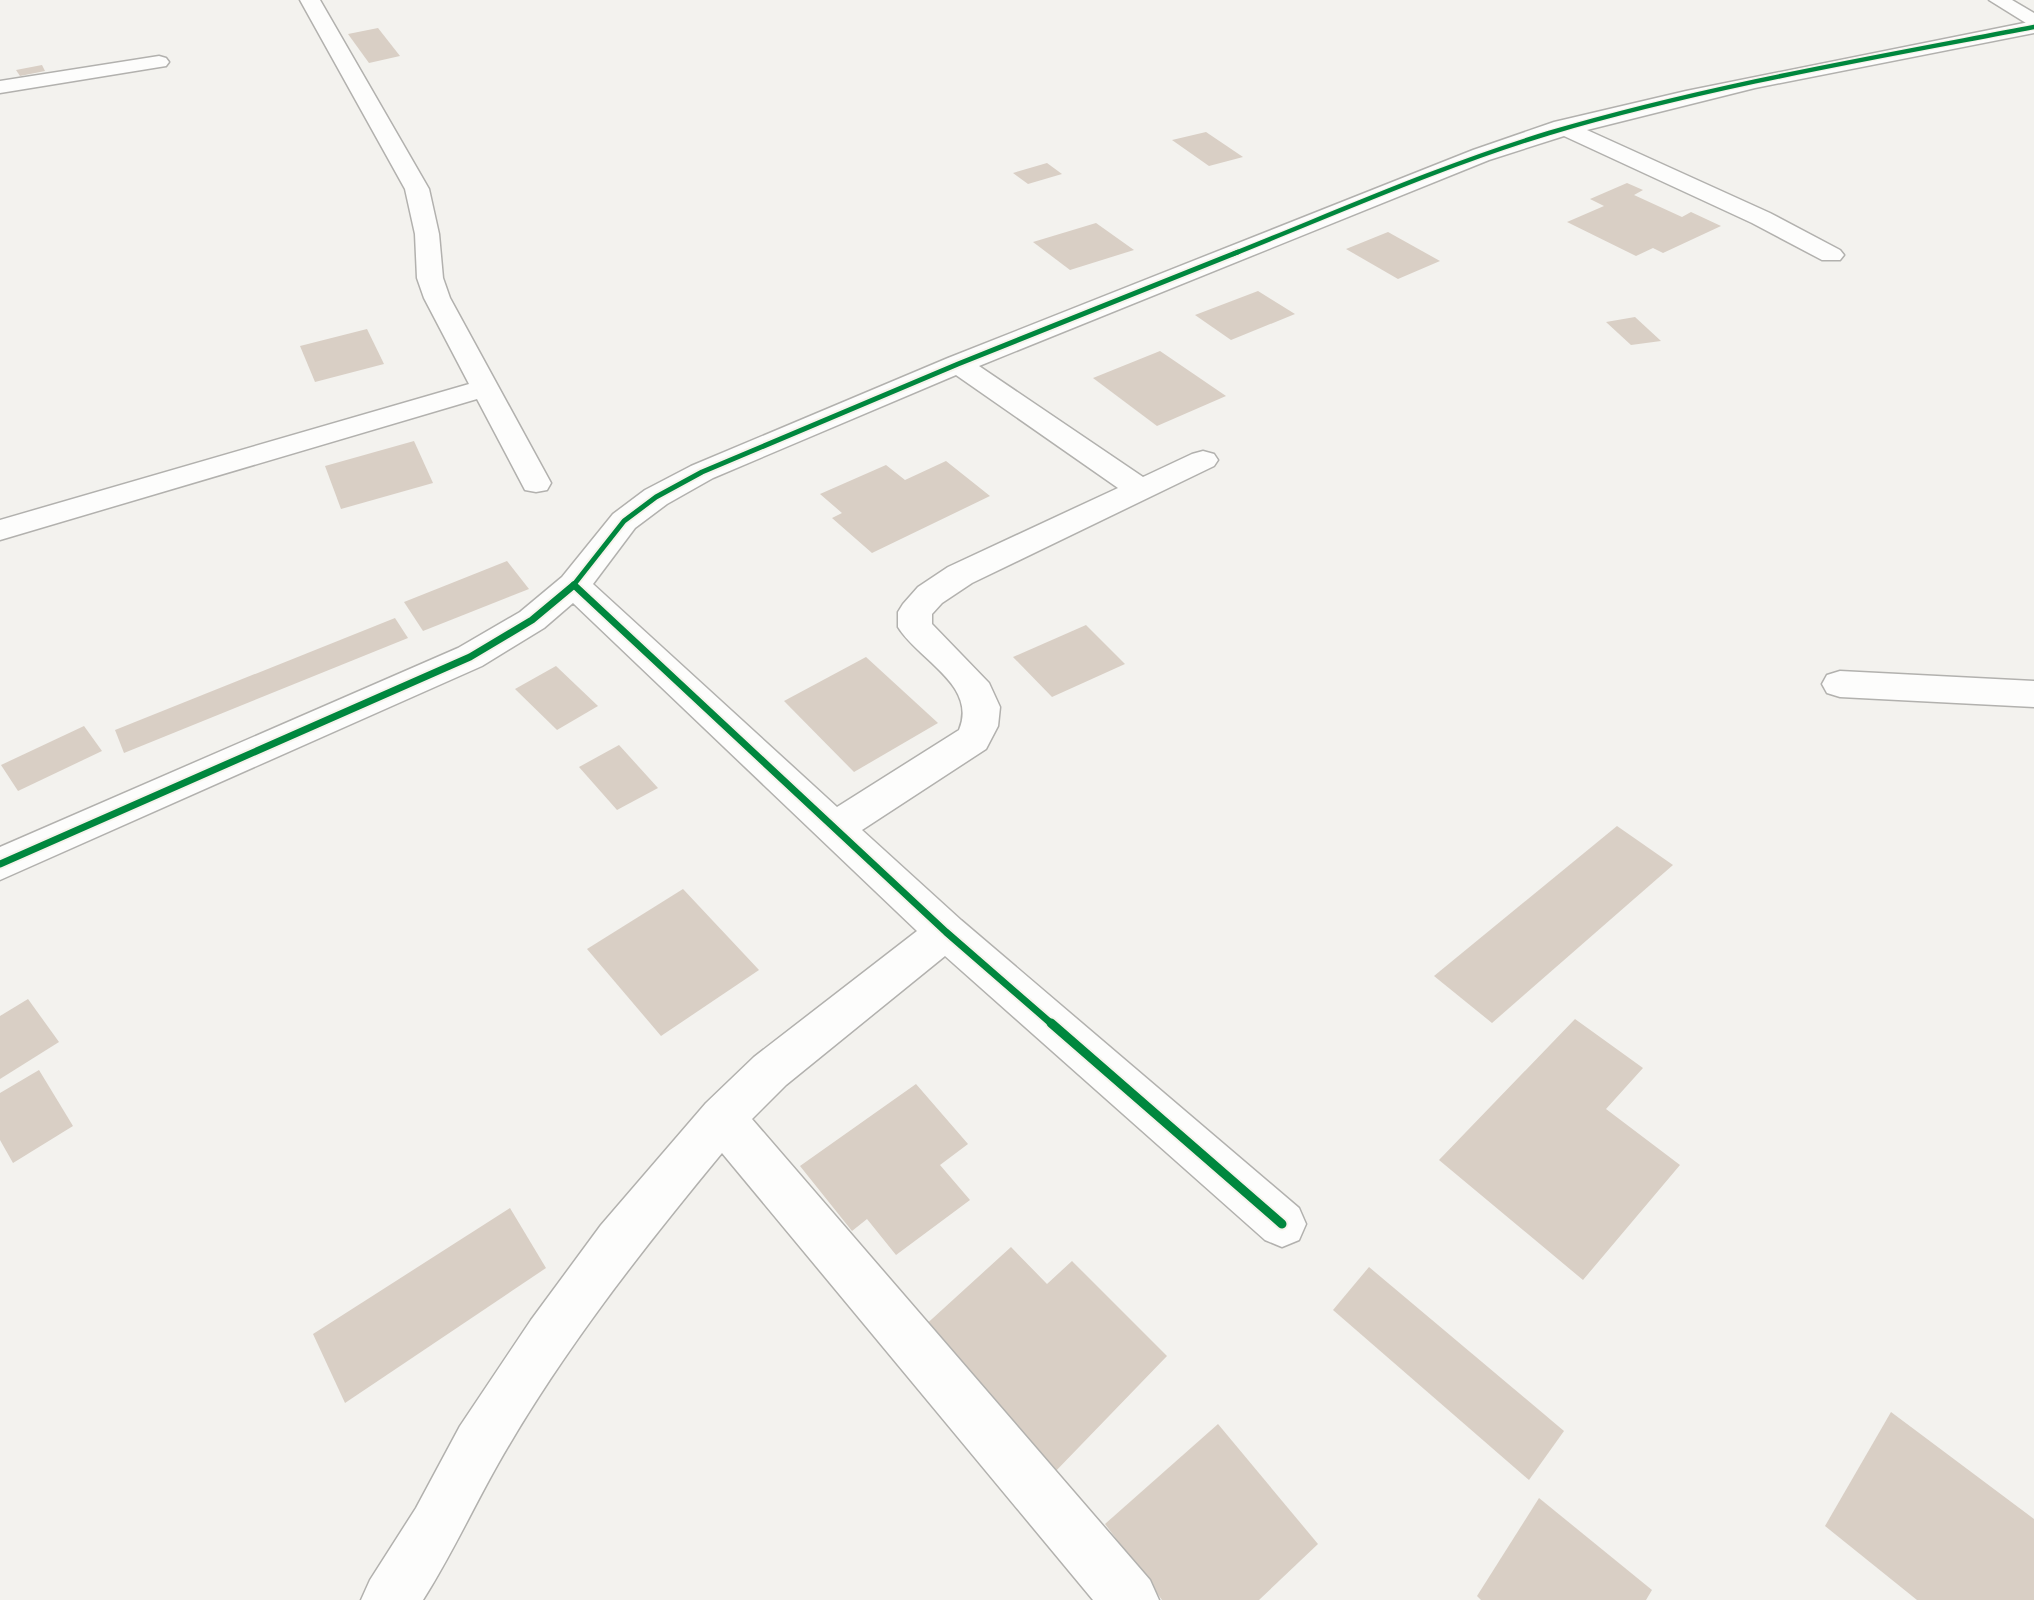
<svg xmlns="http://www.w3.org/2000/svg" width="2034" height="1600" font-family="Raleway,sans-serif">
<style>
.building{fill:#d9cfc5}
.lines{fill:none;stroke-linecap:round;stroke-linejoin:round}
.minor-casing{stroke:#b2b1ae;stroke-width:3}
.major-casing{stroke:#b2b1ae;stroke-width:3}
.minor{fill:#fdfdfc;fill-rule:evenodd}
.major{fill:#fdfdfc;fill-rule:evenodd}
.cycleway-far3-casing{stroke:#f6f3eb;stroke-width:7}
.cycleway-far2-casing{stroke:#f6f3eb;stroke-width:9}
.cycleway-far1-casing{stroke:#f6f3eb;stroke-width:11}
.cycleway-casing{stroke:#f6f3eb;stroke-width:13}
.cycleway-far3{stroke:#00873e;stroke-width:4.5}
.cycleway-far2{stroke:#00873e;stroke-width:5}
.cycleway-far1{stroke:#00873e;stroke-width:7}
.cycleway{stroke:#00873e;stroke-width:9}
</style>
<rect width="100%" height="100%" fill="#f3f2ee"/>
<!-- building -->
<g class="building">
<polygon points="378,28 400,56 369,63 348,34"/>
<polygon points="42,65 45,71 20,76 16,70"/>
<polygon points="1206,132 1243,157 1209,166 1172,140"/>
<polygon points="1047,163 1062,174 1028,184 1013,173"/>
<polygon points="1627,183 1643,190 1634,195 1682,217 1691,212 1721,226 1663,253 1653,248 1636,256 1567,222 1604,206 1590,199"/>
<polygon points="1096,223 1134,250 1070,270 1033,242"/>
<polygon points="1388,232 1440,261 1398,279 1346,249"/>
<polygon points="1258,291 1295,314 1231,340 1195,315"/>
<polygon points="1635,317 1661,341 1631,345 1606,322"/>
<polygon points="367,329 384,364 315,382 300,346"/>
<polygon points="1160,351 1226,396 1157,426 1093,378"/>
<polygon points="414,441 433,483 341,509 325,466"/>
<polygon points="946,461 990,496 872,553 832,518 842,513 820,494 886,465 905,480"/>
<polygon points="507,561 529,589 423,631 404,602"/>
<polygon points="395,618 408,638 124,753 115,730"/>
<polygon points="1086,625 1125,664 1052,697 1013,657"/>
<polygon points="866,657 938,723 854,772 784,701"/>
<polygon points="556,666 598,706 557,730 515,689"/>
<polygon points="84,726 102,751 18,791 1,765"/>
<polygon points="619,745 658,788 617,810 579,767"/>
<polygon points="1617,826 1673,865 1492,1023 1434,976"/>
<polygon points="683,889 759,970 661,1036 587,949"/>
<polygon points="28,999 59,1042 0,1079 0,1016"/>
<polygon points="1575,1019 1643,1068 1606,1109 1680,1165 1583,1280 1439,1160"/>
<polygon points="39,1070 73,1126 13,1163 0,1140 0,1093"/>
<polygon points="916,1084 968,1144 940,1165 970,1200 896,1255 867,1219 852,1231 800,1166"/>
<polygon points="510,1208 546,1268 345,1403 313,1334"/>
<polygon points="1011,1247 1047,1284 1072,1261 1167,1356 1052,1475 921,1329"/>
<polygon points="1369,1267 1564,1431 1529,1480 1333,1310"/>
<polygon points="1891,1412 2034,1519 2034,1600 1917,1600 1825,1526"/>
<polygon points="1218,1424 1318,1544 1259,1600 1162,1600 1105,1524"/>
<polygon points="1539,1498 1652,1590 1646,1600 1481,1600 1477,1596"/>
</g>
<g class="lines">
<defs>
<g id="minor">
<polygon points="300,0 320,0 429,189 439,234 443,278 450,298 551,483 547,490 536,492 525,490 477,399 0,540 0,520 469,384 424,298 417,278 415,234 405,189"/>
<path d="M2034,21V33L1755,88L1587,130L1770,213L1840,250L1844,255L1840,260H1822L1752,223L1564,136L1489,160L979,366L1143,477L1192,454L1203,451L1214,454L1218,460L1214,466L972,583L942,603L932,614V624L989,683L1000,707L998,726L986,749L862,830L961,920L1299,1208L1306,1224L1299,1240L1282,1247L1265,1240L945,956L786,1085L752,1119L1150,1580L1159,1600H1093L722,1153C641,1251 561,1353 498,1464C472,1510 451,1556 423,1600H361L370,1580L416,1508L460,1426L531,1320L601,1225L706,1103L754,1057L917,931L573,603L544,628L482,666L0,880V847L458,648L520,612L562,577L613,514L645,490L691,466L948,358L1473,150L1554,122L1686,91ZM956,375L1118,488L948,567L918,587L903,604L898,612V627C918,660 978,685 959,730L837,807L593,584L635,528L667,504L713,478Z"/>
<polygon points="159,56 166,58 169,62 166,66 0,93 0,81"/>
<polygon points="1840,671 2034,681 2034,707 1840,697 1827,693 1822,684 1827,675"/>
</g>
<polygon id="major" points="1989,0 2012,0 2034,13 2034,28"/>
</defs>
<!-- minor casing -->
<use href="#minor" class="minor-casing"/>
<!-- major casing -->
<use href="#major" class="major-casing"/>
<!-- minor -->
<use href="#minor" class="minor"/>
<!-- major -->
<use href="#major" class="major"/>
<defs>
<path id="cycleway-far3" d="M1233,254C1338,212 1441,166 1549,133C1708,86 1872,58 2034,27"/>
<g id="cycleway-far2">
<polyline points="574,585 576,587"/>
<polyline points="572,587 624,521 656,497 702,472 958,364 1238,252"/>
</g>
<g id="cycleway-far1">
<polyline points="574,585 946,932 1053,1025"/>
<polyline points="0,864 470,657 532,620 574,585"/>
</g>
<polyline id="cycleway" points="1051,1023 1282,1224"/>
</defs>
<!-- cycleway-far3 casing -->
<use href="#cycleway-far3" class="cycleway-far3-casing"/>
<!-- cycleway-far2 casing -->
<use href="#cycleway-far2" class="cycleway-far2-casing"/>
<!-- cycleway-far1 casing -->
<use href="#cycleway-far1" class="cycleway-far1-casing"/>
<!-- cycleway casing -->
<use href="#cycleway" class="cycleway-casing"/>
<!-- cycleway-far3 -->
<use href="#cycleway-far3" class="cycleway-far3"/>
<!-- cycleway-far2 -->
<use href="#cycleway-far2" class="cycleway-far2"/>
<!-- cycleway-far1 -->
<use href="#cycleway-far1" class="cycleway-far1"/>
<!-- cycleway -->
<use href="#cycleway" class="cycleway"/>
</g>
</svg>
